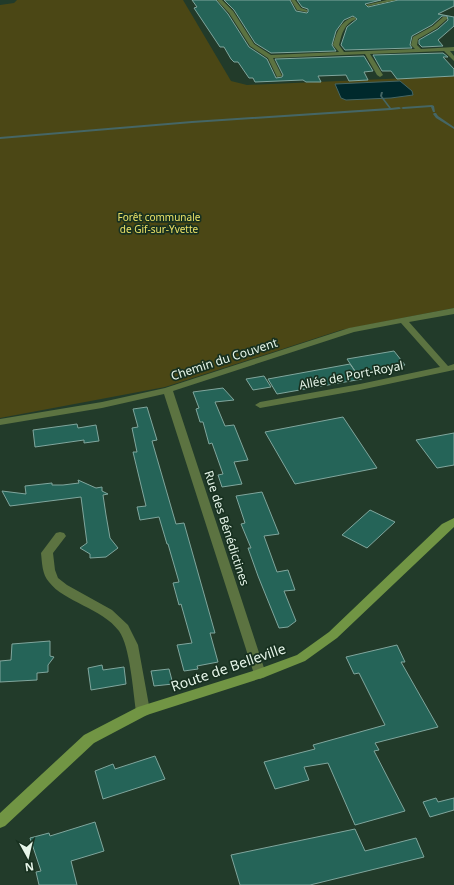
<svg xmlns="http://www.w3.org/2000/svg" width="454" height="885" font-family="'Noto Sans',sans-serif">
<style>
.green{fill:#4b4715}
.water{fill:#00292c;stroke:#456665}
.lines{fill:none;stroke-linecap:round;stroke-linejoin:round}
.stream{fill:#456665;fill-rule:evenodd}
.building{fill:#256458;stroke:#80a69d}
.street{fill:#5c7341;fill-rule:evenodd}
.secondary{fill:#719544;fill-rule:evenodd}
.labels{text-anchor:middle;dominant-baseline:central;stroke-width:3.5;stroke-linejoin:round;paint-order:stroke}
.far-park-label{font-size:10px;fill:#ebe167;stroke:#183120}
.street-label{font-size:12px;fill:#e6f5e9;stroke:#183120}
.near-street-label{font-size:14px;fill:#e6f5e9;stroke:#183120}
</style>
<rect width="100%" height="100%" fill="#223b2a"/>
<!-- green -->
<polygon class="green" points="17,0 183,0 231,81 247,85 454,76 454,308 341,330 165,387 0,418 0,5 14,3"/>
<!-- water -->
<polygon class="water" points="400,81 412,91 413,95 391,98 346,100 341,98 335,84"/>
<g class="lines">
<!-- stream -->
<g class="stream">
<polygon points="381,92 383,92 382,96 391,108 399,107 401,108 400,109 391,110 192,123 0,139 0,137 192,121 389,108 380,96"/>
<polygon points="432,105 434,106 435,112 433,112 431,107 403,109 401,108 403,107"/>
<polygon points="434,113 436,113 438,116 454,127 454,129 436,118 433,114"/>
</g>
</g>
<!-- building -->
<g class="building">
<polygon points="192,0 216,0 228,14 249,47 267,59 276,78 282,77 283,75 275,59 364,56 373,71 364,72 368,80 349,81 346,75 318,76 321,82 306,82 303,80 255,82 253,78 249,78 238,62 234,62 231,59 224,47 220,47 194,8 197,7"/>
<polygon points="224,0 290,0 296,11 307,13 308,12 308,9 302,7 297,0 381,0 365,4 368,7 398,0 454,0 454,6 438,14 454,17 454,26 438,40 443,46 422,47 419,44 419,40 438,29 448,20 447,16 442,16 432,25 412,36 410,45 412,48 345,50 341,45 347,27 357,19 353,16 344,20 336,31 332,45 336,51 271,53 255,43 234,10"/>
<polygon points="443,53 448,57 443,57 454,69 454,76 397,79 391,71 382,71 373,55"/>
<polygon points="394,351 405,365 358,374 362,379 277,394 268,379 350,364 355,371 347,359"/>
<polygon points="264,376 271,387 253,390 246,379"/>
<polygon points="223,388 234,400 215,402 225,426 234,425 248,460 234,462 242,484 222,487 218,475 223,474 212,443 209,444 203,422 200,422 196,409 199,408 193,392"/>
<polygon points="147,407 157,440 152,441 176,524 184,523 215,633 210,633 218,662 197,666 198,669 184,671 177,645 192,643 181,604 179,605 173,583 179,582 168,544 167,544 159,517 140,520 137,507 146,506 133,452 137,452 132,428 138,427 133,409"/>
<polygon points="343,417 377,468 295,484 265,432"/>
<polygon points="77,424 78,428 96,425 99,441 84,443 84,440 35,447 33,430"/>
<polygon points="454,433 454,465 437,468 416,440"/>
<polygon points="78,480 96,488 102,487 102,491 108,494 103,495 106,515 110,538 118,548 106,557 90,558 90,554 80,548 87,543 81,497 10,506 2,491 26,494 25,486 52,483 52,485 63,485 79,483"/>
<polygon points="262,492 279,534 264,536 277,572 288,570 295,590 284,591 296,621 288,627 279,628 258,576 248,548 251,548 241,524 245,523 236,496"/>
<polygon points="370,510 395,522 367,548 342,535"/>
<polygon points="50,641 50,656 54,657 48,665 48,672 37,673 37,680 0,682 0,661 11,660 12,644"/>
<polygon points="397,645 405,662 401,662 438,727 375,743 379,750 374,751 405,811 355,825 328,763 304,767 309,780 275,789 264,762 315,749 313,745 385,725 359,673 354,674 346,657"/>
<polygon points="102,665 103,670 124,667 126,684 91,690 88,668"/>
<polygon points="169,669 173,684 154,686 151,671"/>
<polygon points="155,756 165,779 103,799 95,771 113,764 115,769"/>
<polygon points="436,798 438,802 454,798 454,810 430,817 423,802"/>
<polygon points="95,822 104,851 71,861 77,885 39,885 36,872 41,871 30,838 49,833 50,836"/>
<polygon points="355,829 365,851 416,838 424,857 310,885 240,885 231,855"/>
</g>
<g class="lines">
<!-- street -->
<g class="street">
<path d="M217,0H222L233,11L254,44L271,55L339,52L333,45C337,32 340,21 354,17L356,19C344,24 342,33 339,45L344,52L415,49L411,45L413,37L433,26L443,17H447V19L437,28L418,39L417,45L421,49L454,47V51H450L454,56V61L444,51L370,54L383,75L380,77L377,75L365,54L273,58L282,76L277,77L268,58L250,46L229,13Z"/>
<polygon points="291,0 295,0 301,8 307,10 307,12 297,10"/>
<polygon points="387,0 397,0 368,6 366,5"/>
<polygon points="454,308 454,314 409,322 448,366 454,364 454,370 360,390 260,408 255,405 260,402 360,384 440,367 401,323 354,332 173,391 266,674 265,677 260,679 255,677 254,674 164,394 102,408 0,425 0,419 102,402 165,388 349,328"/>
<path d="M60,532L64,533L66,536L53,553L55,570L58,578L67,585L112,610L128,625L138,645L150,711L148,715L143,716L138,715L136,711C133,691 130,646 119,631C102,608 64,602 49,582C42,575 42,562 41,553L56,533Z"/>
</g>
<!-- secondary -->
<polygon class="secondary" points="454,518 454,527 337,638 305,661 265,677 147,715 94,743 5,826 0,828 0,813 84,735 138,707 256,670 297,655 329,632 442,524"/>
</g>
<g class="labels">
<!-- far-park labels -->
<g class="far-park-label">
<text x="159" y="217">Forêt communale<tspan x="159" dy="12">de Gif-sur-Yvette</tspan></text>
</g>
<!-- street labels -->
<g class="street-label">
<text transform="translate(224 359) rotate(-18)">Chemin du Couvent</text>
<text transform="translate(351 375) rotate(-11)">Allée de Port-Royal</text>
<text transform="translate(227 528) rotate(72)">Rue des Bénédictines</text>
</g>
<!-- near-street labels -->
<g class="near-street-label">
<text transform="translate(228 667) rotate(-19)">Route de Belleville</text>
</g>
</g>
<!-- north arrow -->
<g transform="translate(28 857) rotate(172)" stroke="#183120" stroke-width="3" paint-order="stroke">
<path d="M0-3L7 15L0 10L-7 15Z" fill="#e6f5e9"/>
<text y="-6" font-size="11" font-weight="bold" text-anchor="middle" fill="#e6f5e9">N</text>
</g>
</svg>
